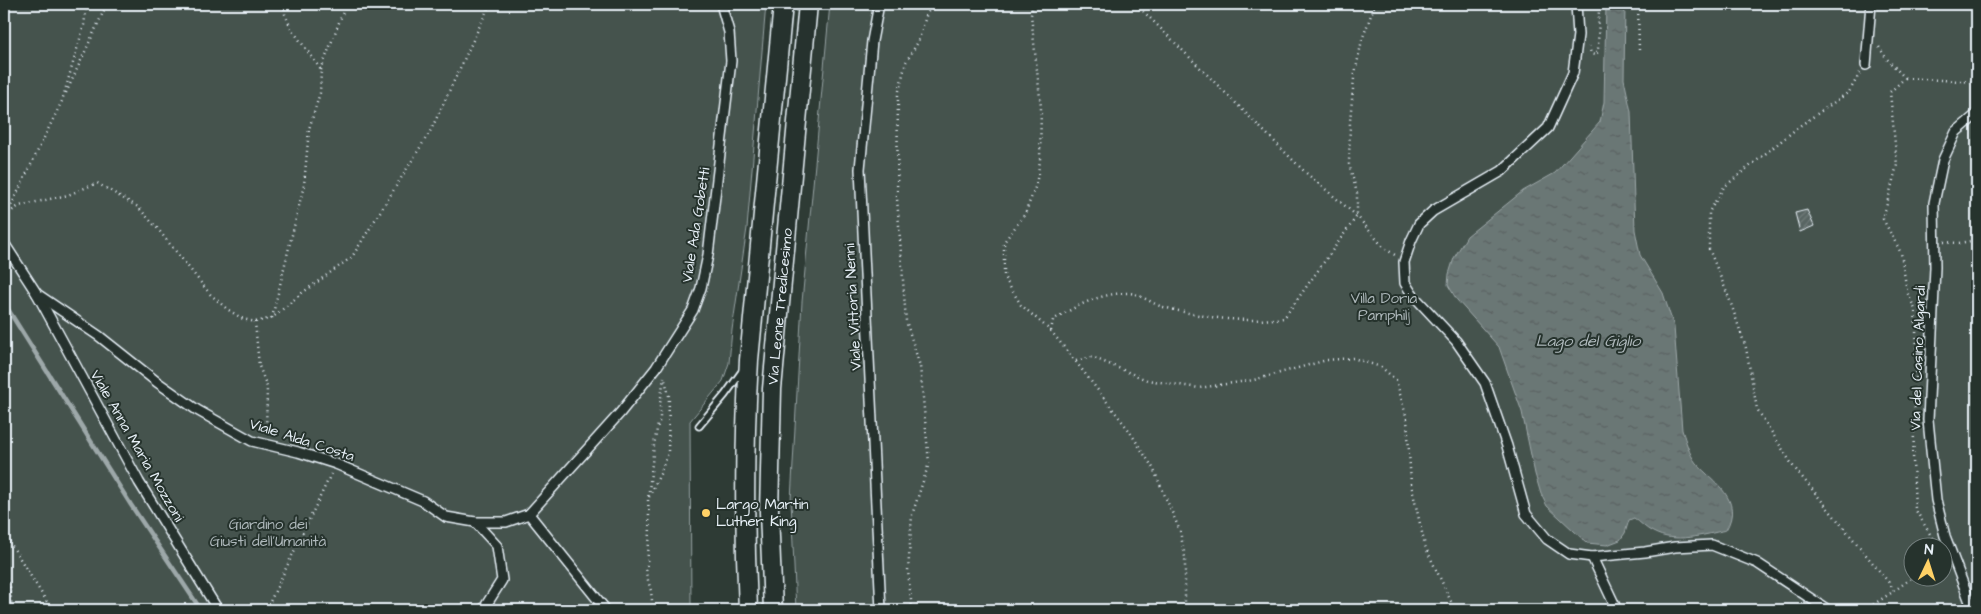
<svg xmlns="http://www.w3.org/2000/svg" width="1981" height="614" font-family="'Architects Daughter',sans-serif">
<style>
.green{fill:#45524e;stroke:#96a2a3;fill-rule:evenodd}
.water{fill:url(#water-ripples);stroke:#9da8a9}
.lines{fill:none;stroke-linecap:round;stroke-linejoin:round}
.stream{stroke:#9da8a9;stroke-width:4.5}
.building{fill:url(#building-hatch);stroke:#e8f1f8}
.service-casing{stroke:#e8f1f8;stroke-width:9}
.pedestrian-casing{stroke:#e8f1f8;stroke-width:12}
.primary-casing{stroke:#e8f1f8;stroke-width:21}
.path{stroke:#e8f1f8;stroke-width:2.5;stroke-dasharray:1 4;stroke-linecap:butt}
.service{stroke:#26332d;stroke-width:5.5}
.pedestrian{stroke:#26332d;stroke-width:9}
.primary{stroke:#26332d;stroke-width:18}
.poi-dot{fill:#ffd166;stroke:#26332d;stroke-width:2}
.labels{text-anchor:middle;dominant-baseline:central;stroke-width:4;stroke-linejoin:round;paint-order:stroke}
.street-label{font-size:15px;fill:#e8f1f8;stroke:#26332d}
.park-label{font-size:15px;fill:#afb9bc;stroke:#26332d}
.poi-label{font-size:15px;fill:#e8f1f8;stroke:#26332d;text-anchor:start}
.water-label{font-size:16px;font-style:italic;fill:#b0babd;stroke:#26332d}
</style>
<defs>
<pattern id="water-ripples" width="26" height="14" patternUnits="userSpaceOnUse" patternTransform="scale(1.25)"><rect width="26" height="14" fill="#6b7775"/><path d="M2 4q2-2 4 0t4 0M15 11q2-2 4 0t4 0" fill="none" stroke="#586060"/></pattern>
<pattern id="building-hatch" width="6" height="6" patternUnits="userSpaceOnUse" patternTransform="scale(1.25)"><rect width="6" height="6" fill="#596563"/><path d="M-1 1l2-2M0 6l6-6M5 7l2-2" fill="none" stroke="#717c7a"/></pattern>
</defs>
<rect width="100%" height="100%" fill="#2e3b35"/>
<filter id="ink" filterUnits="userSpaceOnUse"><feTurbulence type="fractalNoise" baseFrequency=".02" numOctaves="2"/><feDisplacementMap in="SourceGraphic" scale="10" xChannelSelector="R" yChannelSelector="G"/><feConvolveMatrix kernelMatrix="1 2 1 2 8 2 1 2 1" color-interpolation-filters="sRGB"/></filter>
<g filter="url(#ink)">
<!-- green -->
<g class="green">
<polygon points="4,4 766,4 747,228 732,330 729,363 723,381 690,421 691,610 4,610"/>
<path d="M830,4H1977V610H796L791,500L802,302ZM1914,546H1944V576H1914Z"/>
</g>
<!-- water -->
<path class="water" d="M1606,4H1625L1624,79L1631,112L1635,230L1640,255L1663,293L1674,327L1682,430C1686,441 1689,454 1696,463C1714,483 1744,499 1726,530C1703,535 1675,544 1653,532C1646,529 1640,522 1634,518L1629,520L1625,533L1620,540L1607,545L1587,543L1547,506L1541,494L1535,474L1522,412L1499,347L1457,300L1448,285L1449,274L1454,258L1467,236L1523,191L1555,173L1600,122L1604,102Z"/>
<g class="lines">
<!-- stream -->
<polyline class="stream" points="4,303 131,505 201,610"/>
</g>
<!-- building -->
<polygon class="building" points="1807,210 1814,226 1800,232 1795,213"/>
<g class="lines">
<defs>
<polyline id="service" points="699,426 725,395 743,370"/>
<g id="pedestrian">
<polyline points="879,4 872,41 860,169 881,610"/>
<polyline points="1576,4 1578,35 1573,73 1548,128 1502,171 1433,211 1419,224 1411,241 1404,262 1405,283 1412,294 1456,341 1485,383 1507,446 1526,514 1547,539 1569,554 1592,557 1645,552 1675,547 1712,545 1757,563 1828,610"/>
<polyline points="1866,65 1871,4"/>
<polyline points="4,243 37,294 139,482 218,610"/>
<polyline points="37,294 99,336 157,382 197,410 252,441 298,452 336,464 423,501 446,517 475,522 506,522 529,514 620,413 656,368 693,310 701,288 708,255 731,61 729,32 721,4"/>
<polyline points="529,514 606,610"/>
<polyline points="475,522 497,546 502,580 483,610"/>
<polyline points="1592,557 1617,610"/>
<polyline points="1973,610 1945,536 1936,500 1928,420 1935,267 1934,203 1943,160 1956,132 1977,114"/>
</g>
<g id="primary">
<path d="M748,610C744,526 744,444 749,360L783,4"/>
<path id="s1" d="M773,610L769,512L772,389L808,4"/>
</g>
</defs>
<!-- service casing -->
<use href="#service" class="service-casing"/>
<!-- pedestrian casing -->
<use href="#pedestrian" class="pedestrian-casing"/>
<!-- primary casing -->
<use href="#primary" class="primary-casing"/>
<!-- path -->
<g class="path">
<polyline points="1033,4 1031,15 1041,107 1040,161 1036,185 1025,214 1004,242 1004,277 1021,305 1051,331 1076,362 1128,429 1153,468 1180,531 1185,557 1185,610"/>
<polyline points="1136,4 1305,172 1357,216 1384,248 1395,255"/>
<polyline points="1638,4 1639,51"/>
<polyline points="1589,46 1591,54 1595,55 1598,52 1599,4"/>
<polyline points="1879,47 1887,59 1905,78 1890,92 1897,165 1883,219 1901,253 1907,292 1915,309 1917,353 1913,460 1915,509 1933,539"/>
<polyline points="321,70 346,4"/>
<polyline points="1860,73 1849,92 1801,125 1724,187 1709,212 1709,249 1729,298 1746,348 1757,409 1793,466 1890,584 1894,591 1865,610"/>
<polyline points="1905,78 1977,82"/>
<polyline points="66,93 107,4"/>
<polyline points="9,210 62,101 84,25 87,4"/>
<polyline points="4,216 19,206 68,195 97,183 138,207 157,228 210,294 227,309 243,319 255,322 272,318 302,293 352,257 431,130 490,4"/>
<polyline points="1944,242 1959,243 1977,240"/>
<polyline points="272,318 304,185 309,129 320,93 321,70 291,28 285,14 284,4"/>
<polyline points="255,322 259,366 267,387 266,433"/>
<path d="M1051,331L1053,320C1076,306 1100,293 1128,293C1139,293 1152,304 1163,307C1205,318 1240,323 1284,318L1357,216V193L1349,164L1350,121L1354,78L1362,40L1375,4"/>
<polyline points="1076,361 1092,357 1147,380 1199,388 1254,380 1327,360 1353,358 1381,367 1396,380 1407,419 1411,484 1425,546 1455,610"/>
<polyline points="649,497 660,474 668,453 669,396 665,380"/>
<polyline points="4,533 52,610"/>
<polyline points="4,573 10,587 12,610"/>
<polyline points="1894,591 1914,576"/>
<polyline points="266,610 331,474"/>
<polyline points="653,610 651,591 646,573 650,533 648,500 654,445 658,424 660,420 660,404 664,377"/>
<polyline points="912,610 908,571 912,515 929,463 920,366 906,321 897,198 898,95 906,62 918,42 927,13 934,4"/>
</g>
<!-- service -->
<use href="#service" class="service"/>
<!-- pedestrian -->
<use href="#pedestrian" class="pedestrian"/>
<!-- primary -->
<use href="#primary" class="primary"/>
</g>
</g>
<!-- markers -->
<circle class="poi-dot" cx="706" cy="513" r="5"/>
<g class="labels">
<!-- street labels -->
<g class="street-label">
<text transform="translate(696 225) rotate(-81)">Viale Ada Gobetti</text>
<text stroke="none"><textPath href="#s1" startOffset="304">Via Leone Tredicesimo</textPath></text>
<text transform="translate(853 307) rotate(-93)">Viale Vittoria Nenni</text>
<text transform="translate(1918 358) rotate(-88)">Via del Casino Algardi</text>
<text transform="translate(302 440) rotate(18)">Viale Alda Costa</text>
<text transform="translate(137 446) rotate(60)">Viale Anna Maria Mozzoni</text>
</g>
<!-- park labels -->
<g class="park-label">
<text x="1384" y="298">Villa Doria<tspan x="1384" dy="17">Pamphilj</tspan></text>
<text x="268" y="524">Giardino dei<tspan x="268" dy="17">Giusti dell'Umanità</tspan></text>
</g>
<!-- poi labels -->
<g class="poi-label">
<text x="716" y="504">Largo Martin<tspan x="716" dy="17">Luther King</tspan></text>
</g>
<!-- water labels -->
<g class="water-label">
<text x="1588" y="341">Lago del Giglio</text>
</g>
</g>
<!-- margin -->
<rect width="1981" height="614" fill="none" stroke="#26332d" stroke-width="20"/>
<rect x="10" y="10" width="1961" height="594" fill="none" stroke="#e8f1f8" stroke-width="2" filter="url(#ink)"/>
<!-- north arrow -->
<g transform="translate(1928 562) rotate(4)"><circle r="24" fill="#26332d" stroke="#747f7e"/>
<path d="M0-4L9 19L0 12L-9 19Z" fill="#ffd166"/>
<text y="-8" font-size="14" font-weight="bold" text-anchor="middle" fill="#e8f1f8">N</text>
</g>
</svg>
